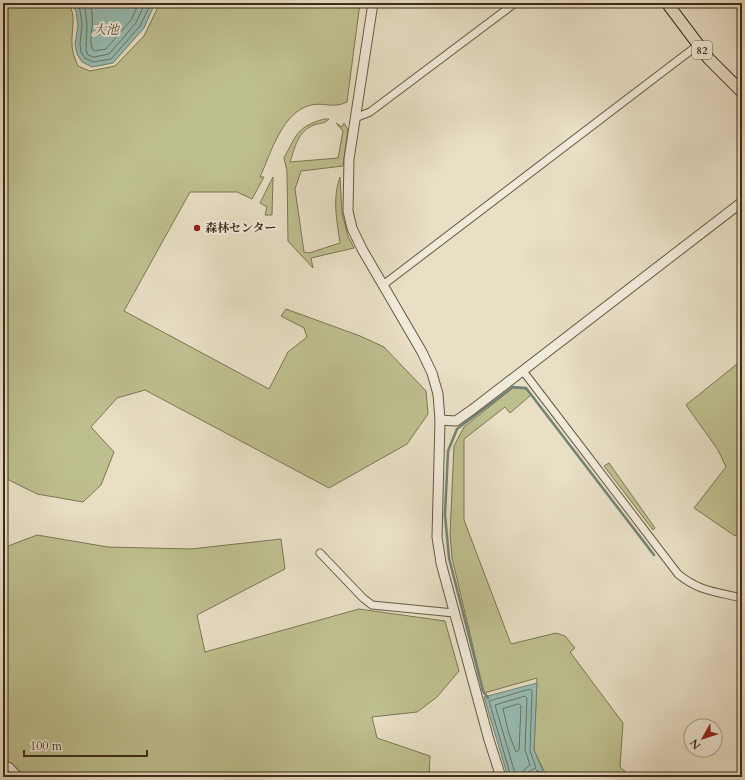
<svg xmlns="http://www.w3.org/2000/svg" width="745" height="780" font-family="Cardo,'Noto Serif JP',serif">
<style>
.green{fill:#bebf8f;stroke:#7c7653}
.water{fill:#97bdb4;stroke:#728375}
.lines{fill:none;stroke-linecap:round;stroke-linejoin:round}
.shore{stroke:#697466;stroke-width:1}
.stream{stroke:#728375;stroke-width:2.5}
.minor-casing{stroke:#665942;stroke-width:9}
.tertiary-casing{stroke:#665942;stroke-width:11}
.primary-casing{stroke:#3b2c17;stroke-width:13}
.minor{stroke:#f0ead9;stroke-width:7}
.tertiary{stroke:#f0ead9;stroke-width:9}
.primary{stroke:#e8dfc5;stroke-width:11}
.poi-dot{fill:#8f2418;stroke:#f0ead9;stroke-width:1.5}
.labels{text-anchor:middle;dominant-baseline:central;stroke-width:4;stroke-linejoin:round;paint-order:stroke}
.shield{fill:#f0ead9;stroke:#716551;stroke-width:1}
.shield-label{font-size:11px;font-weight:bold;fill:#3b2c17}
.poi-label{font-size:12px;font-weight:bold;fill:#3b2c17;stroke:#f0ead9;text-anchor:start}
.water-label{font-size:13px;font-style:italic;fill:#52503e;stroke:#f0ead9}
</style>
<rect width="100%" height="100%" fill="#e8dfc5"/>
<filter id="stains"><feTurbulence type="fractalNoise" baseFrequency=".005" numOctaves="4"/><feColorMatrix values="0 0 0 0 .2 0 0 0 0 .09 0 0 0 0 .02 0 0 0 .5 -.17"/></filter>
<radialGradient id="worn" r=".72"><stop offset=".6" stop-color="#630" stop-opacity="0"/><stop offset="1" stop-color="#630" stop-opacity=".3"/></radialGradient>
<!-- green -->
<g class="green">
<path d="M3,3H68C77,15 71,31 72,44C72,52 75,59 78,66L90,71L115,66L144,36L158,7L163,3H360L347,102C332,109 325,102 311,105C282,112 271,153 260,177H264L252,199L237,192H190L124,311L269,389L288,352L307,337L304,328L281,316L286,309L360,336L384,347L426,391L428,414L407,444L329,488L145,390L117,398L91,427L114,452L101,485L83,502L37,494L3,477Z"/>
<path d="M324,119H329C325,124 319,123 314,125C298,131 295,147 290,162L338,158L343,131L336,123L342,127L344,123L348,130L343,166L301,171L295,189L304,252L309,253L340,243C337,221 332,199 340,177L342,213L348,236L354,248L311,258L313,268L288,241L287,171L284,158C297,134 297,127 324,119Z"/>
<polygon points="273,177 272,215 265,215 267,207 260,203"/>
<polygon points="742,360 742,527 735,536 694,508 726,467 718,450 686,405"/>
<polygon points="513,388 526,389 531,395 510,413 505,407 464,439 464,520 511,644 556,633 565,636 575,648 570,652 623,723 620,767 632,777 547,777 534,750 537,678 484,693 452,558 450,534 454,446 464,427"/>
<polygon points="609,463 655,528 653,530 604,466"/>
<polygon points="37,535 108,547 191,549 281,539 285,569 197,615 205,652 359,609 445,621 459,671 437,697 417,712 372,717 377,738 430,756 429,777 3,777 3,548"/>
</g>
<!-- water -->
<g class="water">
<polygon points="71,3 155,3 144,28 113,63 92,67 82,62 77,54 75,44 78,26 76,11"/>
<polygon points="537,683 534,750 543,771 526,777 508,777 484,697"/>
</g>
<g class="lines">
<!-- shore -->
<g class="shore">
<polyline points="76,3 80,10 82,25 80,44 81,52 85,58 93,62 111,59 140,26 151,3"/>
<polyline points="82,3 85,8 87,25 86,50 88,55 94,57 109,54 136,23 145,3"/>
<path d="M89,3C97,20 88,34 92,49L95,51L106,49L131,20L139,3"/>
<polygon points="519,704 521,706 519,750 516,752 509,734 503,709"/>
<polyline points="511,777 489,701 530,689 532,691 530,751 536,768 528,772 527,777"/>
<polyline points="516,777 495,705 525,696 527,698 525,750 530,765 524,770 522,777"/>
</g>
<!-- stream -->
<g class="stream">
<polyline points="488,698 483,691 449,558 445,515 448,451 457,429 513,387 526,388 654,555"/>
<polyline points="537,771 544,777"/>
</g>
<defs>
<g id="minor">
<polyline points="355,118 370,112 515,3"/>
<polyline points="383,285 698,45"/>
<path d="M523,371L678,574C698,591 717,592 742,598"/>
<polyline points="320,553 363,598 372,605 454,613"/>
<polyline points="3,764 10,767 19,777"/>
</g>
<g id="tertiary">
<polyline points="373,3 349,159 348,211 352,228 362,249 422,352 432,373 438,394 440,420 437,537 441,563 489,740 501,777"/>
<polyline points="440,420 456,421 473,409 742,202"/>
</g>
<polyline id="primary" points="667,3 709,59 742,92"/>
</defs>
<!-- minor casing -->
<use href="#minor" class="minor-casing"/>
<!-- tertiary casing -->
<use href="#tertiary" class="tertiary-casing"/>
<!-- primary casing -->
<use href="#primary" class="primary-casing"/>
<!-- minor -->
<use href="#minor" class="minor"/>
<!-- tertiary -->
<use href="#tertiary" class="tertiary"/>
<!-- primary -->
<use href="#primary" class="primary"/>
</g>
<!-- markers -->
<circle class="poi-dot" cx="197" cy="228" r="4"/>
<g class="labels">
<!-- shield labels -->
<rect class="shield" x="692" y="41" width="20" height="18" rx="3"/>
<g class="shield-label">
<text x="702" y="50">82</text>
</g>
<!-- poi labels -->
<g class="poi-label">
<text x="205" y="228">森林センター</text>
</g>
<!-- water labels -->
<g class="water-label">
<text x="106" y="30">大池</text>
</g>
</g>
<!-- margin -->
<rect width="745" height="780" fill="none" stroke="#e8dfc5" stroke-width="16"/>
<rect x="4" y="4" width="737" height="772" fill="none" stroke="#3b2c17" stroke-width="2"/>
<rect x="8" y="8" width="729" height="764" fill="none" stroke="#3b2c17"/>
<!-- north arrow -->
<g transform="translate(703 738) rotate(231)"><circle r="19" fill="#f0ead9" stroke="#a89e8b"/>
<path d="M0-3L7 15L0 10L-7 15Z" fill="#8f2418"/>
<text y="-6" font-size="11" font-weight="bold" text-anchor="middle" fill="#3b2c17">N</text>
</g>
<!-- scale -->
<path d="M24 750v6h123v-6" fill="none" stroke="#3b2c17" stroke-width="2"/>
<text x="30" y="750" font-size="12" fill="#3b2c17" stroke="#f0ead9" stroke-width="3" paint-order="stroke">100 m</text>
<rect width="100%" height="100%" filter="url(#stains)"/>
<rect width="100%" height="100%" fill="url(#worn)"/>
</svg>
